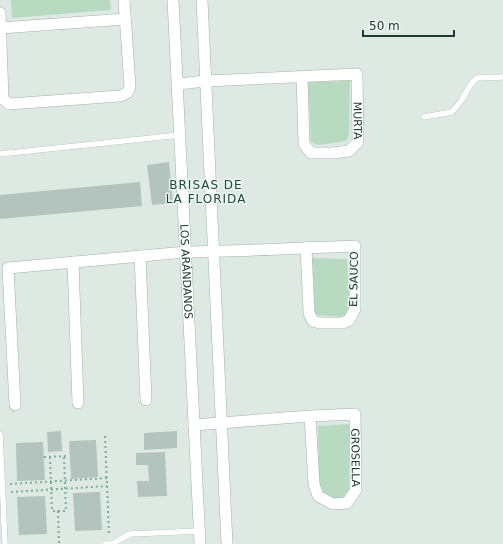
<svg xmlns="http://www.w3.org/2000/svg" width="503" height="544" font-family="'DejaVu Sans',sans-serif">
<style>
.green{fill:#b7dac1}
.building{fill:#b3c3bd}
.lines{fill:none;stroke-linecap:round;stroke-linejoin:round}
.service-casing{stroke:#a1b0ab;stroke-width:6}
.minor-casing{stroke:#a1b0ab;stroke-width:12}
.path{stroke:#7fab9f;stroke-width:2;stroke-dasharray:2 3;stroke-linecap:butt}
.service{stroke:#fff;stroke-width:5.5}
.minor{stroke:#fff;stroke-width:11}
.labels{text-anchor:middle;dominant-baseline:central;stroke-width:3;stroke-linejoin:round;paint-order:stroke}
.street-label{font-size:11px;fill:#203732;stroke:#eef6f2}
.neighbourhood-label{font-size:12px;letter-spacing:1px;fill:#1d483f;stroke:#eef6f2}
</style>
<rect width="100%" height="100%" fill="#dee9e4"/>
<!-- green -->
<g class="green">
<polygon points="11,0 110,0 111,10 12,18"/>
<polygon points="350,81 349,136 346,141 318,145 311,142 308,82"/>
<polygon points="311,258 347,259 351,307 348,313 341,317 317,315 313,310"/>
<polygon points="349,424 349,490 343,497 333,499 325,493 319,488 318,426"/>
</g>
<!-- building -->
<g class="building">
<polygon points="169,162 173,203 152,205 147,165"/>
<polygon points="140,182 142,206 0,219 0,195"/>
<polygon points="61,431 62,451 48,452 47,432"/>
<polygon points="177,431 177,448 144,450 144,433"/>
<polygon points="96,440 98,477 71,479 69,441"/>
<polygon points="43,442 45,480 17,481 16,443"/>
<polygon points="165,452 167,496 138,497 137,481 149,481 148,465 136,465 136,453"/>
<polygon points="100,492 102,530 75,531 73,493"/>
<polygon points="45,496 47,534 19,535 17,497"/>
</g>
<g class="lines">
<defs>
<g id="service">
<polyline points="424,117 452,112 461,101 471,84 477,78 503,77"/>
<polyline points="0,154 180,135"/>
<polyline points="0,434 5,544"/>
<polyline points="105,544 112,544 130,534 200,531"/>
</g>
<g id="minor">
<path id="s1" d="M173,0L200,544"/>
<polyline points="202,0 227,544"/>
<polyline points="0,13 3,99 9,104 120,96 127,93 130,87 124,0"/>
<polyline points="1,28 125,19"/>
<path id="s2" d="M178,84L206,81L357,74L358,142L349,151L332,153H311L304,144L302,77"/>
<polyline points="140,256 146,400"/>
<polyline points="73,262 78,403"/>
<path d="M15,405L8,268L186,252C242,251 299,248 355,246V309L349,320L343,323H320L313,321L309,313L306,247"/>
<path id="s3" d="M194,425L310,416L355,414L356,490L347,503L333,504L318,496L314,484L310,416"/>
</g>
</defs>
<!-- service casing -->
<use href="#service" class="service-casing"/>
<!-- minor casing -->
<use href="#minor" class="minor-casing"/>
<!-- path -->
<g class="path">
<polyline points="105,436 109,535"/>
<polyline points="44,457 68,456"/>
<polyline points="50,457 52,511 66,511 64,457"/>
<polyline points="10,484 107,478"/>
<polyline points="11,492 107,486"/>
<polyline points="58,511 59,544"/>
</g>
<!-- service -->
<use href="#service" class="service"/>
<!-- minor -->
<use href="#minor" class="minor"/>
</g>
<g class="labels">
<!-- street labels -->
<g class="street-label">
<text stroke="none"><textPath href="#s2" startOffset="226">MURTA</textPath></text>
<text stroke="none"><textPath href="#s1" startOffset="272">LOS ARÁNDANOS</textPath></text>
<text transform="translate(354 279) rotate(-89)">EL SAUCO</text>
<text stroke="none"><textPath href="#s3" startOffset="205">GROSELLA</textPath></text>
</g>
<!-- neighbourhood labels -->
<g class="neighbourhood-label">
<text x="206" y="185">BRISAS DE<tspan x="206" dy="14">LA FLORIDA</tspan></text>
</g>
</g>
<!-- scale -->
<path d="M363 30v6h91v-6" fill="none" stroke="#203732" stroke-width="2"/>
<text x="369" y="30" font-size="12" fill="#203732" stroke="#eef6f2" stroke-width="3" paint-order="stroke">50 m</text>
</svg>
